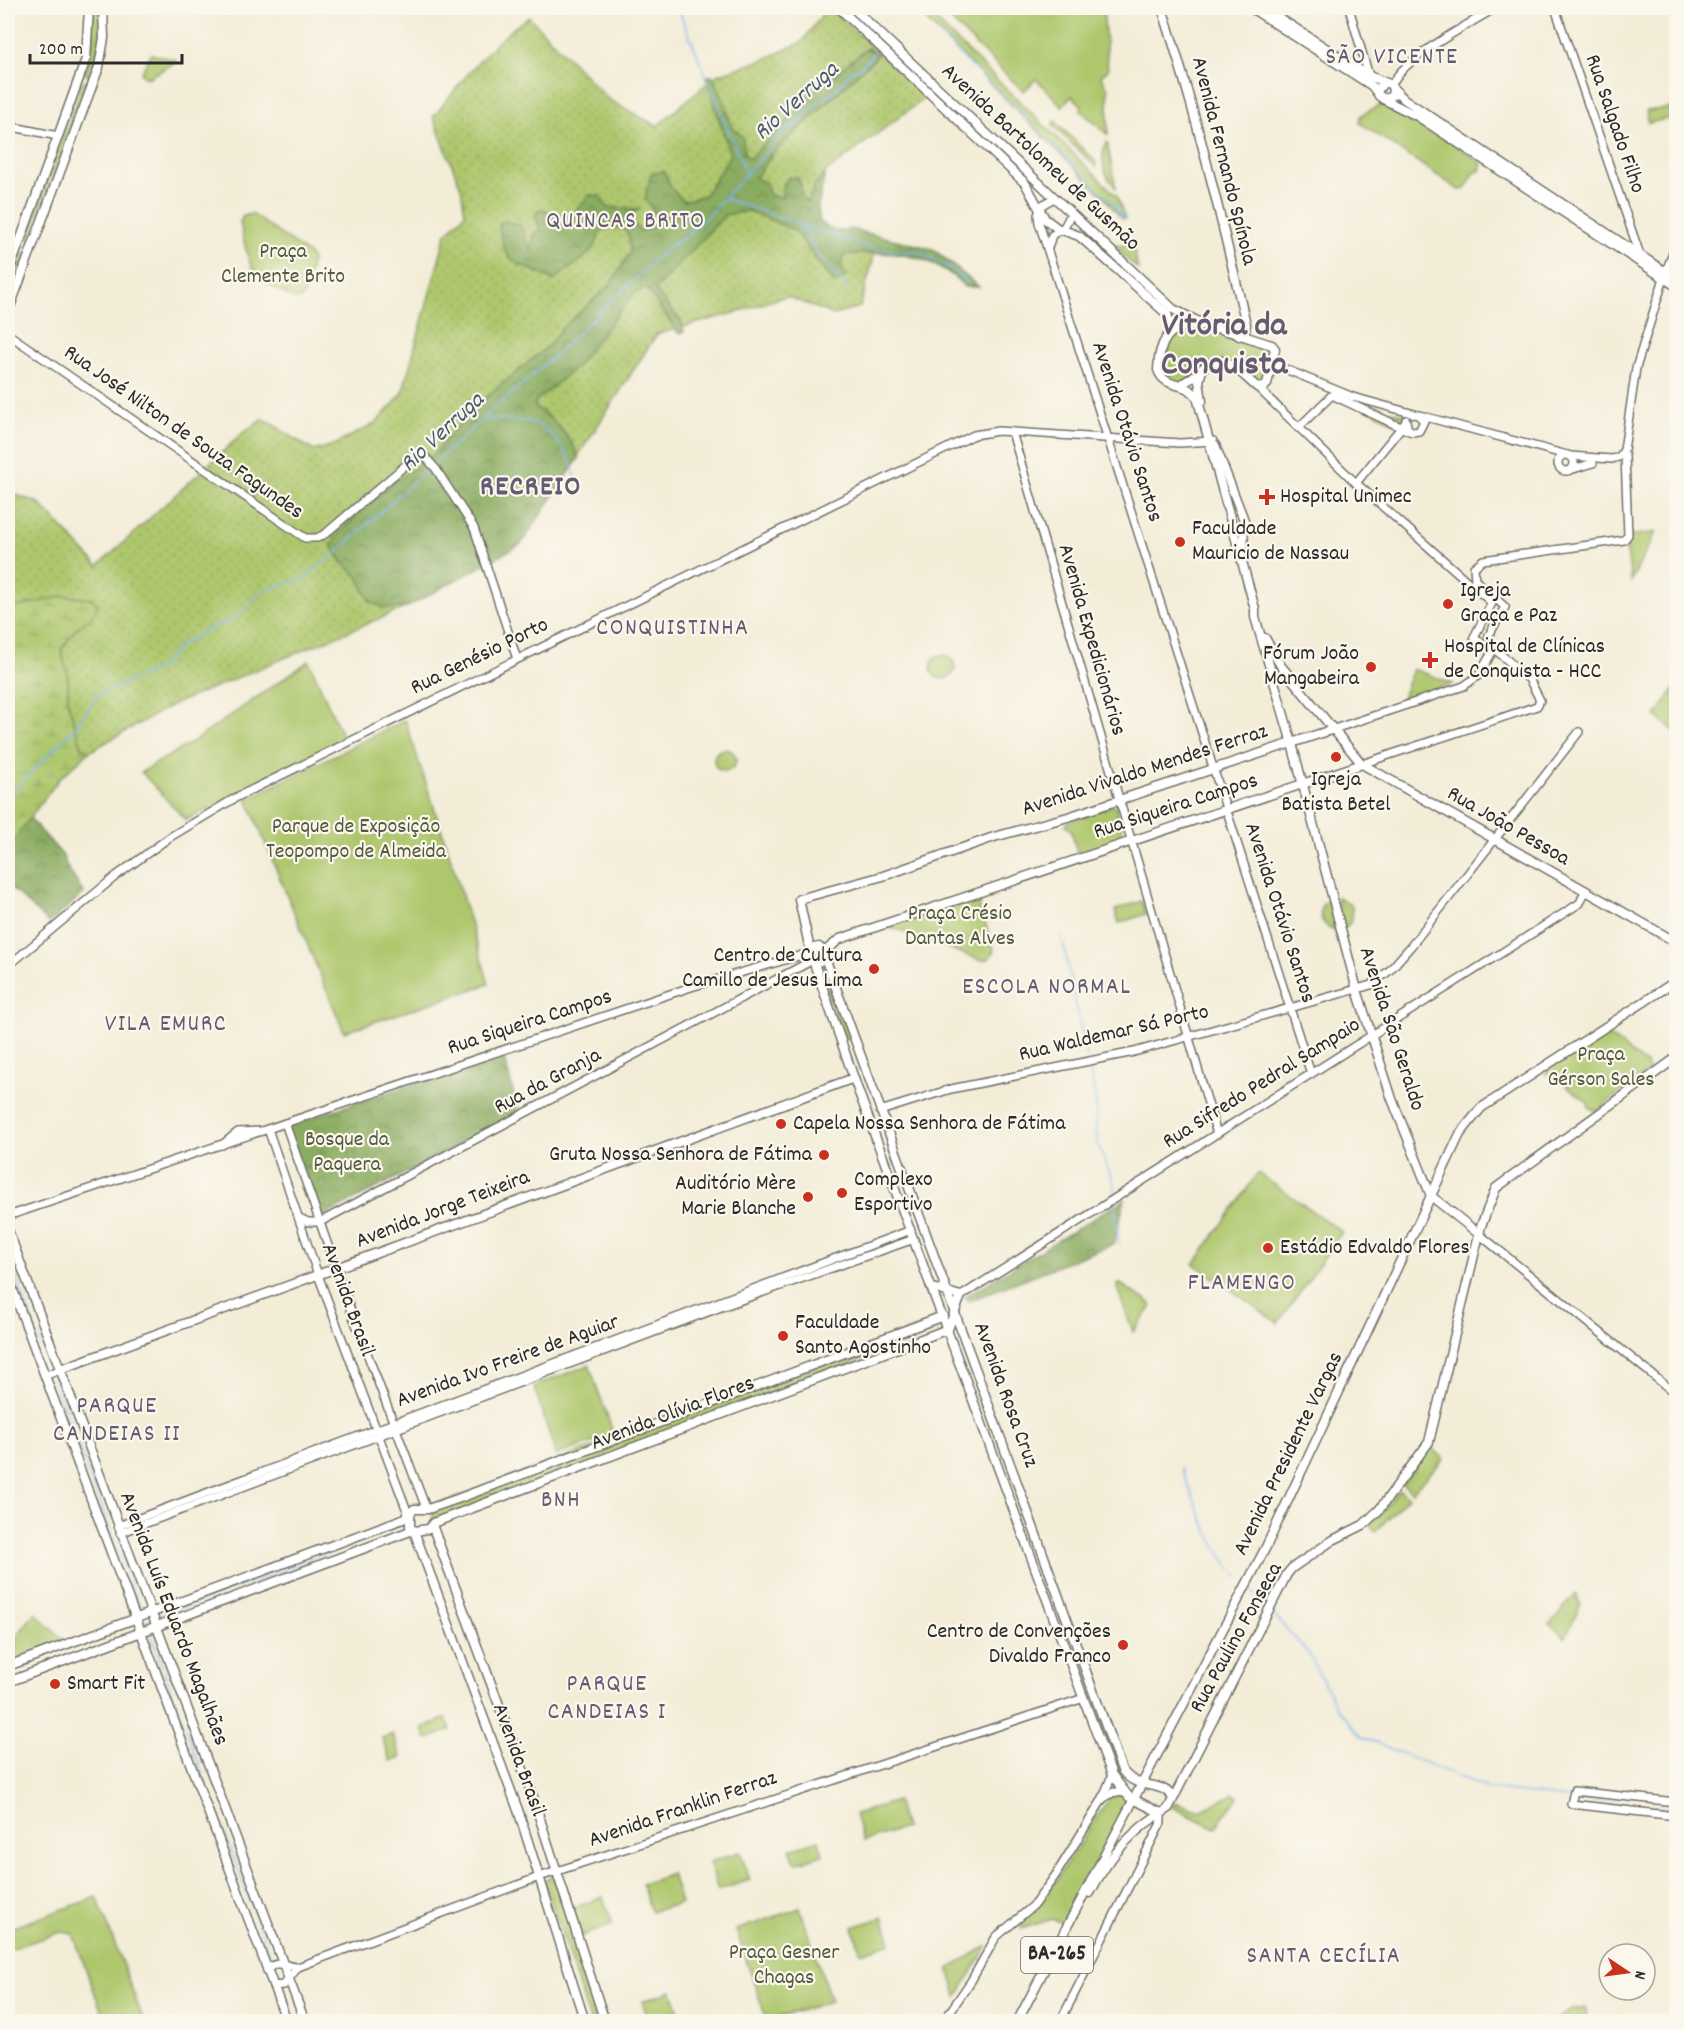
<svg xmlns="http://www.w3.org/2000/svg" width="1684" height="2029" font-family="Dekko,sans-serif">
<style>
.grass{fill:url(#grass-dots);stroke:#6c794c;stroke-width:1.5}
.forest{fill:url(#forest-crowns);stroke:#5a6c46;stroke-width:1.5}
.wetland{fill:url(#wetland-marsh);stroke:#6c794c;stroke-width:1.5}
.park{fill:#aec76d;stroke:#6c794c;stroke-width:1.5}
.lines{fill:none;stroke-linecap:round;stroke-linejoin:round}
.stream{stroke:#82b5ef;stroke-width:1.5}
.minor-casing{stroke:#716f68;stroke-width:10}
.major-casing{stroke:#716f68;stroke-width:11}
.minor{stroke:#fff;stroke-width:7}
.major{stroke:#fff;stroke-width:8}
.poi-dot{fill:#c8321e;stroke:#fbf7ec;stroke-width:2}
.labels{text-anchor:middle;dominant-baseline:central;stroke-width:4.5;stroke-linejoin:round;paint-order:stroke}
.shield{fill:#fbf7ec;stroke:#696865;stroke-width:1.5}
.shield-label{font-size:21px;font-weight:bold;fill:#2b2b2b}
.street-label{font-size:22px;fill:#2b2b2b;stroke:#fbf7ec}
.park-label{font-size:22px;fill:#525a3f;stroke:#fbf7ec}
.poi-label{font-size:22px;fill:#2b2b2b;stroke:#fbf7ec;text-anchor:start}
.neighbourhood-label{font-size:24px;letter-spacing:1.5px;fill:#655b73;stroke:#fbf7ec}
.water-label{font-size:24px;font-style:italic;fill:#495b70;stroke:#fbf7ec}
.district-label{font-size:28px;font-weight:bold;letter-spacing:1.5px;fill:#655b73;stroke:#fbf7ec}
.town-label{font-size:34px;font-weight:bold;fill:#655b73;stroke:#fbf7ec}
</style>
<defs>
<pattern id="grass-dots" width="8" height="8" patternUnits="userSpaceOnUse" patternTransform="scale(1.5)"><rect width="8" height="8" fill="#aec76d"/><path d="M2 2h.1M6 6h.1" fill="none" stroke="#96ab5f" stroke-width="1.8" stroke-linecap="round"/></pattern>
<pattern id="forest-crowns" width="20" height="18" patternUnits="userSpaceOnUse" patternTransform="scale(1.5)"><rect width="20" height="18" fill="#8aac60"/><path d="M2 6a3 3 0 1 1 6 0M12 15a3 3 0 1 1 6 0" fill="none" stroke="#718c4f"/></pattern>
<pattern id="wetland-marsh" width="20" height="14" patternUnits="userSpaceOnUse" patternTransform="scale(1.5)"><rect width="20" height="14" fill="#aec76d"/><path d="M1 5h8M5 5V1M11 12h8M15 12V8" fill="none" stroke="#96ab5f"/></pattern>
</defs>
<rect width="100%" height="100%" fill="#fbf7ec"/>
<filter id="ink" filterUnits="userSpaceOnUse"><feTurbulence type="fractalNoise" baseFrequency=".0167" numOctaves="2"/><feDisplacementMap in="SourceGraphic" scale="12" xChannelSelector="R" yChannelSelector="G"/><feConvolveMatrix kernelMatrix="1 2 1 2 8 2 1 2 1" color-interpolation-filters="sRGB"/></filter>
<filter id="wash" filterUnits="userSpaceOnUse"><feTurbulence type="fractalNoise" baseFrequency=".008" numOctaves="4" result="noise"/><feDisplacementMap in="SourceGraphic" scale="24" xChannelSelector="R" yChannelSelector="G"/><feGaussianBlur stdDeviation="1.35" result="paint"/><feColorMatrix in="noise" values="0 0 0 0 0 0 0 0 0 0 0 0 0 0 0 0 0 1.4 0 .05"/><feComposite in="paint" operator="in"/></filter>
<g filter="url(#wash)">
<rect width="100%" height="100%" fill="#f3edd8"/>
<!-- grass -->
<g class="grass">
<path d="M827,8H830L926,97L825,173L818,206L821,240L875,253L860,307L834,315L786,296L731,314L657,334L521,544L407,607L174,704L89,752L82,748L68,703V675L61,650L75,630L92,617L63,596L8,609V492L39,503L98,566L246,430L264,419L314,451L336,444L376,423L402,394L446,234L465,214L461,188L433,117C462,82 490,42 529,17L609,100L657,126L717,75L765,59L802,42Z"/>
<polygon points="937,1321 941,1329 433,1523 433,1515 428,1508"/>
</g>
<!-- forest -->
<g class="forest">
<path d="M867,48L877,54L876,57L773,153L755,178L766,183L770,196L782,197V188L788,178L797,177L801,185L802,198L808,202L814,187L825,173L818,206L819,220C830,231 836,233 851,229L933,249L979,287H965C933,252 888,250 844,255L841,266L846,276L834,284L794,230L749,211L725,215L655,290L681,321L684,332L679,334L646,288L634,293L576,367L537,400L534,406C554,419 570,436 579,458L521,544L407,607L384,608L370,602L358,577L343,563L331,546L339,532L390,485L433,455L473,408L548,346L563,327L610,285L630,253L629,237L625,230L611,226L601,231C593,259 573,263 554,281C521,260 504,272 499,224L504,221L520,225L531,250L534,234L541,229L535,217L539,209L545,210L560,219L575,212L589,195L600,196L607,207L641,209L626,215L640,231L651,229L659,220L645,198L651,174L664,171L671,188L684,201L705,195L730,155L706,77L712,75L725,101L731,126L743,137L744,153L749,159L787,121L799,103Z"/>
<polygon points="29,817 63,856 67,867 84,893 49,923 8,885 8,847"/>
<polygon points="503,1054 519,1113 322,1217 286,1126"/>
<polygon points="1125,1199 1114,1244 968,1301 965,1297"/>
</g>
<!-- wetland -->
<polygon class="wetland" points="63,596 92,599 98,605 92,617 75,630 61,650 68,675 68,703 82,748 89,752 59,779 8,847 8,609"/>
<!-- park -->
<g class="park">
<polygon points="93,8 101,8 102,29 94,78 85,74 92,50"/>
<polygon points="914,8 923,8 1116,195 1125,218 1122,219 1104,197"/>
<polygon points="938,8 1103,8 1108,70 1101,76 1108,89 1108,135 1081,111 1082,106 1072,96 1062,106 1036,79 1024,91 1022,90"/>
<polygon points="151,54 176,60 176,62 147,78 141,73"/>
<polygon points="83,81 89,83 29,240 27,235"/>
<polygon points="1380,105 1400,108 1482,163 1480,171 1474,173 1465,189 1459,190 1360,123 1360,116"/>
<polygon points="1670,108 1672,118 1648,123 1646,111"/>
<polygon points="1055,121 1096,162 1096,167 1052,125"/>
<path d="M1107,142L1116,188C1104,176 1098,157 1107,142Z"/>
<polygon points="1051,203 1066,216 1066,223 1060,226 1045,215 1044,207"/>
<path d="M252,214L310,255L312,260L304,295L300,299C290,301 258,278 253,269C246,256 243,237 240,222L243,216Z"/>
<polygon points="1133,245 1138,269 1113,246"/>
<polygon points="23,252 26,254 8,308 8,287 20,253"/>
<path d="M1187,324L1274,347L1263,388L1221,360L1184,384L1164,381C1155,349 1163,343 1187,324Z"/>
<polygon points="1367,405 1406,415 1400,426 1364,407"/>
<polygon points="1656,532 1631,581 1626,544 1630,536"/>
<circle cx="943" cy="667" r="12"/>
<polygon points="309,661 344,740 186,820 141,772 191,743"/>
<polygon points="1413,669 1453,684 1401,700"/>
<polygon points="1676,686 1676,685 1676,732 1656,716"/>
<polygon points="405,720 449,853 489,984 344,1032 247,799"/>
<circle cx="725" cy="760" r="11"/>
<polygon points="1113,805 1117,807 1117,814 1125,839 1085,851 1083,854 1077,852 1071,830 1066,826 1068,822"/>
<polygon points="976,896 994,950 989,959 980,960 899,930 881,927"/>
<path d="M1337,897L1351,904C1354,915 1353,923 1343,929Z"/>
<path d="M1329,900L1335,930C1323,926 1318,918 1322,905Z"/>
<polygon points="1142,901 1146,914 1119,923 1115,910"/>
<polygon points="826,965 851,1038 844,1040 818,968"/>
<polygon points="1603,1031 1648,1066 1650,1073 1641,1076 1597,1111 1589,1109 1588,1103 1551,1073 1546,1074 1547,1069"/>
<polygon points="1258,1173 1342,1232 1278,1323 1194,1264"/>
<polygon points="1119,1283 1151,1304 1151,1308 1133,1332 1117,1288"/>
<polygon points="589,1365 614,1435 556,1455 534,1386"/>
<polygon points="1432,1447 1444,1459 1412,1492 1402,1484"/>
<polygon points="1399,1490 1408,1497 1375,1532 1369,1524 1379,1516"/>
<polygon points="1576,1594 1581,1604 1565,1638 1550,1624"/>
<polygon points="35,1613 64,1641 8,1663 8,1651 14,1651 18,1634"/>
<polygon points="446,1718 451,1730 427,1739 422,1728"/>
<polygon points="393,1734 401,1757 390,1761 382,1738"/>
<polygon points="1121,1794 1129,1802 1064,1923 1052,1919 1021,1929 1021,1921 1046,1896 1110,1797"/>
<polygon points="1233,1794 1238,1796 1236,1800 1215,1828 1172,1807 1175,1802 1200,1811"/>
<polygon points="897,1801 905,1828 863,1841 855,1814"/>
<polygon points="819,1840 823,1855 795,1863 790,1849"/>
<polygon points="740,1852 750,1880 718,1890 709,1862"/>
<polygon points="672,1874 681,1903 651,1912 642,1884"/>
<polygon points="553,1875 602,2021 590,2021 544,1880"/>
<polygon points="97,1897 144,2021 105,2021 73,1934 61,1932 8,1950 8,1929"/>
<polygon points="603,1897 613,1925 581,1936 571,1909"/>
<polygon points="800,1908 831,2001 767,2021 736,1930"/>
<polygon points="883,1917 891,1943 861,1953 853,1927"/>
<polygon points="988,1945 957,1997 949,1969"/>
<polygon points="672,1991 681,2018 670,2021 649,2021 642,2001"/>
<polygon points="1586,2008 1587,2021 1554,2021 1571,2010"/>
</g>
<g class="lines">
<!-- stream -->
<g class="stream">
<polyline points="678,8 746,173"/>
<polyline points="940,35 1113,203 1124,219"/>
<polyline points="723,198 877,250 917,251 950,268 968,283"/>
<polyline points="800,226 809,235 816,252 848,288"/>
<path d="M483,419C497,420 512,418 526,421C551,425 575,459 576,484"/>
<polyline points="435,462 554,356 667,248 690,234 767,152 782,132 796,126 807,111 835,91 850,72 863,66 875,52"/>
<polyline points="8,796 74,729 98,695 161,667 179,646 208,629 233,619 263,590 303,579 335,554 429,468"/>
<polyline points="1062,937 1087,1058"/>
<polyline points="1089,1065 1096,1102 1096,1131 1098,1145 1115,1185 1114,1194"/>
<polyline points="1114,1202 1119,1243"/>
<polyline points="8,1257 49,1367"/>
<polyline points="53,1379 141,1611"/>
<path d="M1181,1468C1196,1504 1211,1547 1238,1577"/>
<polyline points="1250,1589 1264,1603"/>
<polyline points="1272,1613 1309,1654 1337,1708 1362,1737 1489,1789 1568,1798"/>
<polyline points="158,1617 404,1524"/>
<polyline points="145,1622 149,1620"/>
<polyline points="150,1633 272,1961"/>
<polyline points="1576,1799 1676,1809"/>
<polyline points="275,1968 281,1984"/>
<polyline points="282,1988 291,2012"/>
</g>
</g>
</g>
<g filter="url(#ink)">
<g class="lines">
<defs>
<g id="minor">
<polyline points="1349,8 1369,76"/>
<polyline points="1555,8 1639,252"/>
<path d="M1392,85C1401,59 1470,24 1495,8"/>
<polyline points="8,126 58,136"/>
<polyline points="1054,198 1042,205 1038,215 1039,223 1311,1074"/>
<polyline points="1048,248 1052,235 1063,229 1071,214"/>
<polyline points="8,334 305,538 317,538 325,534 421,452 436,469 474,528 517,659"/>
<polyline points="1273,364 1353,397 1418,415 1424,421 1419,431 1412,432 1407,427 1406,420"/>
<polyline points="1257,387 1356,483 1492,603 1474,637 1489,649 1491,654 1479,675 1464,686 1334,729"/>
<polyline points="1419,415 1567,455"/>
<polyline points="1298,428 1332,395 1409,431"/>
<polyline points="1012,432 1217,1134"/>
<circle cx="1566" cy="463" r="8"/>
<polyline points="1570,456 1612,459 1619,457 1624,450 1636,368 1664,278"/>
<polyline points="1570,470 1593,463"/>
<polyline points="1356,483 1404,424"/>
<polyline points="1362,764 1537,706 1540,700 1529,679 1490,645 1489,635 1505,607 1475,580 1474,567 1483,560 1624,540 1628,535 1625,455"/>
<polyline points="8,966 116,876 170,837 237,797 974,435 998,431 1180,443 1213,441"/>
<polyline points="880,1111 951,1089 1134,1052 1371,985 1390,970 1411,946 1579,732"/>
<polyline points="285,1123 351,1311 426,1508"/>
<polyline points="268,1129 318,1275 409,1516"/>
<polyline points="222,1145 238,1132 262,1131"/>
<polyline points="8,1216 691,987 809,953"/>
<polyline points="299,1218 308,1222 320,1222 811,961"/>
<polyline points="1479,1234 1676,1394"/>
<polyline points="961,1296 1580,903 1585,891"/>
<polyline points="45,1376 61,1369"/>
<polyline points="118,1526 911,1230"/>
<polyline points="120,1533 721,1307 914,1239"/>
<polyline points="1104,1798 1114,1792 1125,1793"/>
<polyline points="1676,1802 1574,1791 1571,1804 1676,1816"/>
<path d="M267,1971C276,1958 286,1967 298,1967L539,1877L1084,1698"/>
<polyline points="273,1986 284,1985 298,1967"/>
<polyline points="943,2022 971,1981 996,1937 1033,1906 1055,1876 1102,1800 1112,1775"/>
<polyline points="1060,2022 1161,1823 1161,1813"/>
</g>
<g id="major">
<polyline points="839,8 1025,183 1045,219 1057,228 1079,236 1093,248 1167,314 1172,330"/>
<polyline points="853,8 1173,309 1199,322"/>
<path d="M1162,8C1196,112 1221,218 1246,324L1245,331L1239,336"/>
<polyline points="1251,8 1372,86 1378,94"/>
<polyline points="1264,8 1369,76 1392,85 1393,95 1386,99 1379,96 1377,91 1384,82"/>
<polyline points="1394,89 1404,99 1676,279"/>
<polyline points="1383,99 1417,116 1676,286"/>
<polyline points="8,274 86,59 89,8"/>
<polyline points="1665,276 1676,246"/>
<polyline points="8,312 99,67 104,38 103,8"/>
<polyline points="1202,370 1199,381 1202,401"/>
<path d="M1178,385C1188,382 1194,376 1202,369C1223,349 1240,373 1257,387L1263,388L1267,384L1275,349L1272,345C1228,333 1160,296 1158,370C1165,390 1187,381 1197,397L1255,609V617L1290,736L1357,990L1392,1099L1431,1196L1479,1234"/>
<polyline points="1215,445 1244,520 1243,559"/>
<polyline points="1265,638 1281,666 1362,764 1676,942"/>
<polyline points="810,950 799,899 883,876 994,837 1068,817 1334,729"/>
<polyline points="824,952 840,939 1362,764"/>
<path d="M824,955L1122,1770C1139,1793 1160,1778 1173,1798"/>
<polyline points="814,963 821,961 824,952 819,947 810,949 809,957 814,963 858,1090 1112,1775 1129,1797 1161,1813"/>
<polyline points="8,1230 305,2022"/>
<polyline points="8,1277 287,2022"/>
<polyline points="932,1288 961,1296 948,1329"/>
<polyline points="61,1369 854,1078"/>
<polyline points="432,1525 531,1791 605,2022"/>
<polyline points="414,1531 429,1529 433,1523 462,1512 948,1329"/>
<polyline points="8,1666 408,1517"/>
<polyline points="8,1682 413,1530"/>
<path d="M1090,1893C1108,1858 1133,1828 1168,1809L1287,1574L1292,1568L1333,1540L1363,1525L1379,1510L1429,1442L1481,1226L1496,1188L1676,1058"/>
<polyline points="585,2022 518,1810 414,1531 410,1527 410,1514 414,1509 428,1509 457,1499 943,1316"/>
<polyline points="1017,2022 1266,1547 1460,1134 1481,1108 1676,981"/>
</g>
</defs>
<!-- minor casing -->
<use href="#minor" class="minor-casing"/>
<!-- major casing -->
<use href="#major" class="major-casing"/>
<!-- minor -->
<use href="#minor" class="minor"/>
<!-- major -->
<use href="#major" class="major"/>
</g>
</g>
<!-- markers -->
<g class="poi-dot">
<path d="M1264 488h6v6h6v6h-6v6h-6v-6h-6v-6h6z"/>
<circle cx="1180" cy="542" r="6"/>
<circle cx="1448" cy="604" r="6"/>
<path d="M1427 651h6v6h6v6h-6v6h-6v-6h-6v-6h6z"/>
<circle cx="1371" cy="667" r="6"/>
<circle cx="1336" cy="757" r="6"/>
<circle cx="874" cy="969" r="6"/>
<circle cx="781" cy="1124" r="6"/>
<circle cx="824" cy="1155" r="6"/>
<circle cx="842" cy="1193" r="6"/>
<circle cx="808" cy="1197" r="6"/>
<circle cx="1268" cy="1248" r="6"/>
<circle cx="783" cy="1336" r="6"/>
<circle cx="1123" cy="1645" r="6"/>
<circle cx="55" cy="1684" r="6"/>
</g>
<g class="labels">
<!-- shield labels -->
<rect class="shield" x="1021" y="1937" width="72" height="36" rx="4.5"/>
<g class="shield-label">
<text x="1057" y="1955">BA-265</text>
</g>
<!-- street labels -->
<g class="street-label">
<text transform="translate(1614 124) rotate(71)">Rua Salgado Filho</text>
<text transform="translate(1040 158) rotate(43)">Avenida Bartolomeu de Gusmão</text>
<text transform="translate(1223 161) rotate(76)">Avenida Fernando Spínola</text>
<text transform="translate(1126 432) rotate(72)">Avenida Otávio Santos</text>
<text transform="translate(183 433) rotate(35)">Rua José Nilton de Souza Fagundes</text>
<text transform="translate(1091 640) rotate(74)">Avenida Expedicionários</text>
<text transform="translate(480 657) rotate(-26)">Rua Genésio Porto</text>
<text transform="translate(1145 771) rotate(-18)">Avenida Vivaldo Mendes Ferraz</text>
<text transform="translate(1176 807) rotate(-18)">Rua Siqueira Campos</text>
<text transform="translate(1508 827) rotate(30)">Rua João Pessoa</text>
<text transform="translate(1279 913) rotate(72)">Avenida Otávio Santos</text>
<text transform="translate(530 1023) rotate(-18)">Rua Siqueira Campos</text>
<text transform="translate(1391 1029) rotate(72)">Avenida São Geraldo</text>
<text transform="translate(1114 1034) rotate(-13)">Rua Waldemar Sá Porto</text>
<text transform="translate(548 1082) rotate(-28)">Rua da Granja</text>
<text transform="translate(1262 1084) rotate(-32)">Rua Sifredo Pedral Sampaio</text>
<text transform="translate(443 1210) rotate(-21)">Avenida Jorge Teixeira</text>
<text transform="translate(347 1300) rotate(70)">Avenida Brasil</text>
<text transform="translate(508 1362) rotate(-20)">Avenida Ivo Freire de Aguiar</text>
<text transform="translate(1005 1395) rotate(70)">Avenida Rosa Cruz</text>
<text transform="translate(673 1414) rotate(-21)">Avenida Olívia Flores</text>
<text transform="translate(1289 1454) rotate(-64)">Avenida Presidente Vargas</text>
<text transform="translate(173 1619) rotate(69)">Avenida Luís Eduardo Magalhães</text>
<text transform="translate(1237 1638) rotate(-61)">Rua Paulino Fonseca</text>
<text transform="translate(518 1760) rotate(70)">Avenida Brasil</text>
<text transform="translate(683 1810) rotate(-19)">Avenida Franklin Ferraz</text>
</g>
<!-- park labels -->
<g class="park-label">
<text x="283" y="252">Praça<tspan x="283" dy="25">Clemente Brito</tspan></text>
<text x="356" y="827">Parque de Exposição<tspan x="356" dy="25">Teopompo de Almeida</tspan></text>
<text x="960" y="914">Praça Crésio<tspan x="960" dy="25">Dantas Alves</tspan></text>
<text x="1601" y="1055">Praça<tspan x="1601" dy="25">Gérson Sales</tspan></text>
<text x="347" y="1140">Bosque da<tspan x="347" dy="25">Paquera</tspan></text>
<text x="784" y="1953">Praça Gesner<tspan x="784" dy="25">Chagas</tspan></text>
</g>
<!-- poi labels -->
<g class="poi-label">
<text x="1280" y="497">Hospital Unimec</text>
<text x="1192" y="529">Faculdade<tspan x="1192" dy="25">Mauricio de Nassau</tspan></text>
<text x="1460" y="591">Igreja<tspan x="1460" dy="25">Graça e Paz</tspan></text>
<text x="1444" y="647">Hospital de Clínicas<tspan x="1444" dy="25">de Conquista - HCC</tspan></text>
<text x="1359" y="654" text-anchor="end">Fórum João<tspan x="1359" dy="25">Mangabeira</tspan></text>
<text x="1336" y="780" text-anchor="middle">Igreja<tspan x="1336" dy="25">Batista Betel</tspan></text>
<text x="862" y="956" text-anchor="end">Centro de Cultura<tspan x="862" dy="25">Camillo de Jesus Lima</tspan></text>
<text x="793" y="1124">Capela Nossa Senhora de Fátima</text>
<text x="812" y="1155" text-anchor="end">Gruta Nossa Senhora de Fátima</text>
<text x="854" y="1180">Complexo<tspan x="854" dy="25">Esportivo</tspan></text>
<text x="796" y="1184" text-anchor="end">Auditório Mère<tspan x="796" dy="25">Marie Blanche</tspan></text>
<text x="1280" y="1248">Estádio Edvaldo Flores</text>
<text x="795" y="1323">Faculdade<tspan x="795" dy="25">Santo Agostinho</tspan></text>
<text x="1111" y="1632" text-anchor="end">Centro de Convenções<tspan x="1111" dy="25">Divaldo Franco</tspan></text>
<text x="67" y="1684">Smart Fit</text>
</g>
<!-- neighbourhood labels -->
<g class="neighbourhood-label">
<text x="1392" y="58">SÃO VICENTE</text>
<text x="626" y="222">QUINCAS BRITO</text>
<text x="673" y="629">CONQUISTINHA</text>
<text x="1047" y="988">ESCOLA NORMAL</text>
<text x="166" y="1025">VILA EMURC</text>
<text x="1242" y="1284">FLAMENGO</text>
<text x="117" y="1407">PARQUE<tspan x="117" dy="28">CANDEIAS II</tspan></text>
<text x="561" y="1501">BNH</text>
<text x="607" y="1685">PARQUE<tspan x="607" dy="28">CANDEIAS I</tspan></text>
<text x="1324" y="1957">SANTA CECÍLIA</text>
</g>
<!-- water labels -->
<g class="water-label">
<text transform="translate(797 102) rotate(-42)">Rio Verruga</text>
<text transform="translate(443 433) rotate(-43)">Rio Verruga</text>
</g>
<!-- district labels -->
<g class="district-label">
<text x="531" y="489">RECREIO</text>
</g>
<!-- town labels -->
<g class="town-label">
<text x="1224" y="327">Vitória da<tspan x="1224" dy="39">Conquista</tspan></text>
</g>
</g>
<!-- margin -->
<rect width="1684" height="2029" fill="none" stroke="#fbf7ec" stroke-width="30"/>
<!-- north arrow -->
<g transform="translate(1627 1972) rotate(103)"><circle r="28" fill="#fbf7ec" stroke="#a8a59f" stroke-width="1.5"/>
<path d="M0-4.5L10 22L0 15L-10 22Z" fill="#c8321e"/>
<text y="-9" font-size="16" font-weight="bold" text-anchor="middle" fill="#2b2b2b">N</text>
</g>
<!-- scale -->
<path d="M30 54v9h152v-9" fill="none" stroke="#2b2b2b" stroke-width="3"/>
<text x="39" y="54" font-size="18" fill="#2b2b2b" stroke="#fbf7ec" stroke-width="4.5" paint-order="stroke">200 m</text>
</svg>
